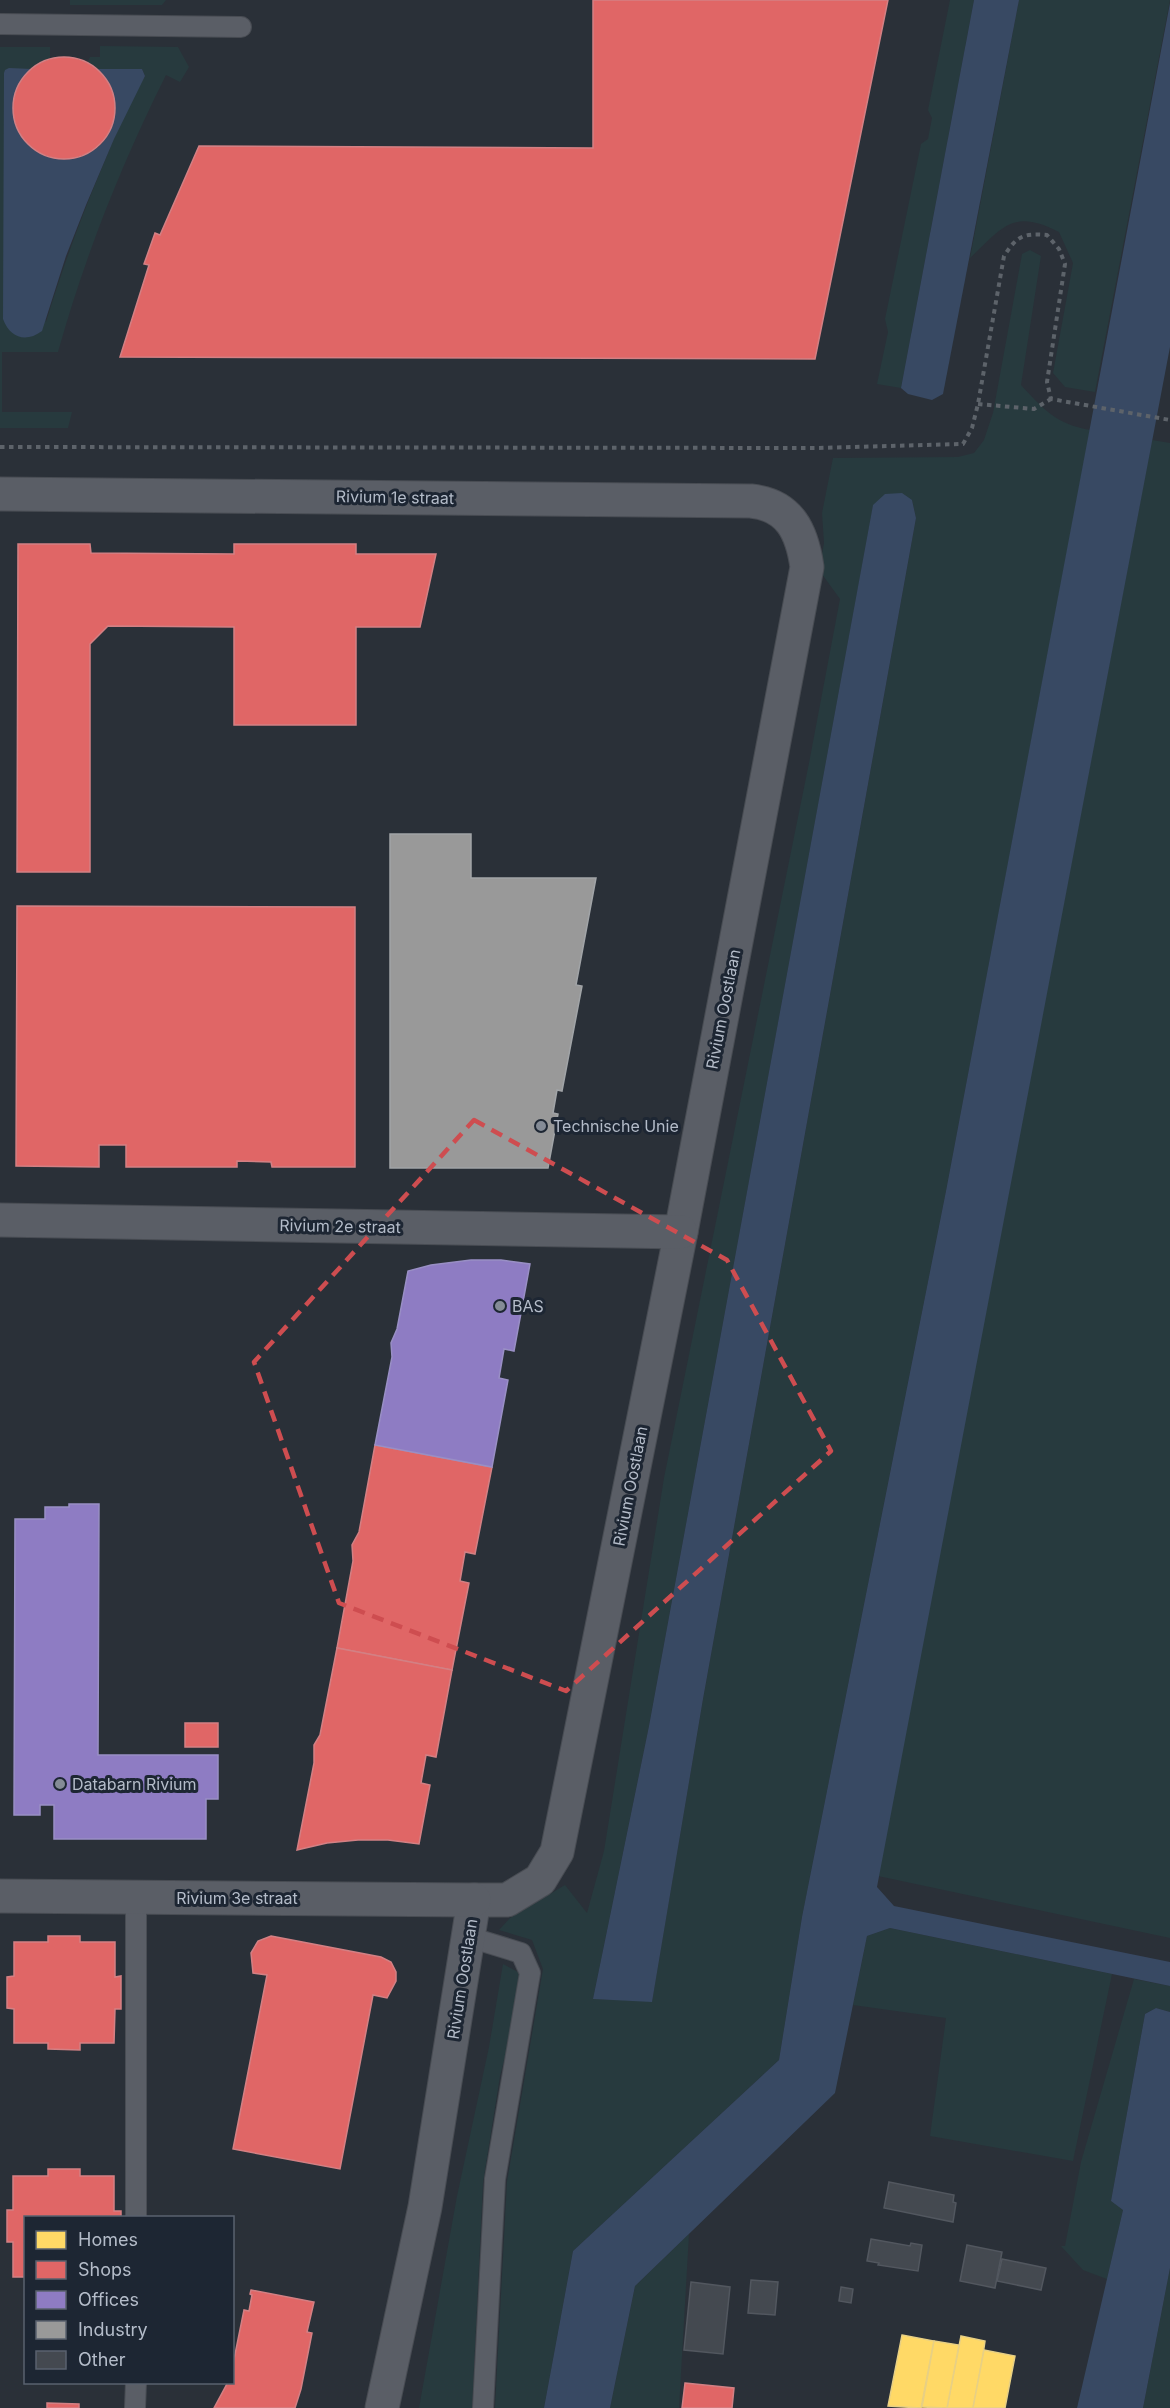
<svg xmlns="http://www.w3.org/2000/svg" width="1170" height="2408" font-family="Inter,sans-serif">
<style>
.green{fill:#273a3e;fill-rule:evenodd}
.water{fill:#384963}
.homes{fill:#ffd966;stroke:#e8d084;stroke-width:1.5}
.shops{fill:#e06666;stroke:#d38084;stroke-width:1.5}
.offices{fill:#8e7cc3;stroke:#998fc5;stroke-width:1.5}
.industry{fill:#999;stroke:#a1a4a7;stroke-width:1.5}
.building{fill:#444950;stroke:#52575f;stroke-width:1.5}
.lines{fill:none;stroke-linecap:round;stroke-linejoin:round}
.service-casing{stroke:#484c53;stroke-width:22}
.minor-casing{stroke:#484c53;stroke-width:35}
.path{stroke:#5d636a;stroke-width:4;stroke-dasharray:4.5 4.5;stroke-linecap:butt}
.service{stroke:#5a5e66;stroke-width:20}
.minor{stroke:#5a5e66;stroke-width:33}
.marked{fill:none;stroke:#ce4d50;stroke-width:4.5;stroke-dasharray:12 8;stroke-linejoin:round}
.poi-dot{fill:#848b96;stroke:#1d2633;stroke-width:2}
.labels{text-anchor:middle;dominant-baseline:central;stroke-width:6;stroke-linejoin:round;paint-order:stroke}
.street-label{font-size:16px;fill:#b4bcc9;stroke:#1d2633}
.poi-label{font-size:16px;fill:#b4bcc9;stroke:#1d2633;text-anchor:start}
</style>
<rect width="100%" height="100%" fill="#2a3038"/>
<!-- green -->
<g class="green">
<polygon points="70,0 166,0 162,5 70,5"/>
<polygon points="950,0 974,0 901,388 877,384 888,332 885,319 921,144 928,139 932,118 928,110"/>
<path d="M1019,0H1170L1095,392L1065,387L1053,373L1073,263L1059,232C1013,208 1003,227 970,258Z"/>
<path d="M100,46L178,47L189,67L180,82L166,75C121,165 85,256 58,352H2V412H72L68,428H0V47H50V60L32,69L5,70L46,322C63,266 83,212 106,158C117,131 129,101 145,76L142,69H97L87,63L90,57H100Z"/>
<path d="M1030,250L1041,256L1021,385C1043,409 1056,424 1090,430L946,1191L802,1917L779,2060L573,2251L544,2408H495L507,2182L543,1969L532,1940L499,1930L510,1918L565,1885L587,1913L604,1851L664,1478L809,763L840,599L819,570L824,543L822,513L833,458L958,457L974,453L984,440L993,413L1022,254ZM912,500L916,518L703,1699L652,2001L593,1999L649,1726L873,506Z"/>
<polygon points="1152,440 1170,443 1170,1938 878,1876"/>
<polygon points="890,1928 1112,1974 1073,2161 930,2136 946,2018 853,2005 867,1936"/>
<polygon points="503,1964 518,1972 522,1992 500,2076 483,2183 472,2408 419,2408 457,2196 489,2047"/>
<polygon points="1134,1979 1170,1986 1170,2012 1156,2008 1145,2014 1111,2201 1123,2210 1107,2279 1083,2270 1061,2246 1065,2246 1081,2162"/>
<polygon points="689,2234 679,2408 610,2408 635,2286"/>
<polygon points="1170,2268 1170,2408 1143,2408"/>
</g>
<!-- water -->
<g class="water">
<polygon points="974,0 1019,0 943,394 932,400 908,394 901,388"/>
<polygon points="1170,3 1170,347 877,1887 894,1906 1170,1962 1170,1986 890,1928 867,1936 835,2093 635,2286 610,2408 544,2408 573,2251 779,2060 802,1917 946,1191"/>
<path d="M9,68L32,69C23,75 18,85 15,95C0,162 107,185 114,114C116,98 110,79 97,69H142L145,76L114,139L86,205L66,256L42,331C26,343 10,338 3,319L4,73L5,70Z"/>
<polygon points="902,493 912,500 916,518 703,1699 652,2002 593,1999 649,1726 873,505 885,494"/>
<polygon points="1156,2008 1170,2012 1170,2268 1143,2408 1077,2408 1123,2210 1111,2201 1145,2014"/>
</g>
<!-- homes -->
<g class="homes">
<polygon points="902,2335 934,2341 921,2408 888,2406"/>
<polygon points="961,2336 985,2341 982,2361 973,2408 947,2408"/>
<polygon points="934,2341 959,2345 947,2408 922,2407"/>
<polygon points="984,2350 1015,2356 1005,2408 973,2408"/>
</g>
<!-- shops -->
<g class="shops">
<polygon points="593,0 888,0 815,359 120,357 149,265 144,264 155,233 160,235 199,146 593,148"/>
<circle cx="64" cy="108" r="51"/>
<polygon points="18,544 90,544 91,553 234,554 234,544 356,544 356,554 436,554 420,627 356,627 356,725 234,725 234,627 108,626 90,644 90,872 17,872"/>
<polygon points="17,906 355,907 355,1167 272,1167 271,1162 237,1161 237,1167 126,1167 126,1145 99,1145 99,1167 16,1166"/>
<polygon points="375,1445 492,1467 475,1554 465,1552 460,1581 469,1583 452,1670 337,1648 353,1561 352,1545 359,1532"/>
<polygon points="337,1648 452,1670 436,1757 426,1755 421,1783 430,1785 419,1844 388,1840 358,1840 327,1843 297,1850 314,1763 314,1745 320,1735"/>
<rect x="185" y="1723" width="33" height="24"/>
<polygon points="48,1936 80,1936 80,1942 115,1942 115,1977 121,1976 121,2009 115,2009 114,2043 80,2043 80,2050 48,2049 48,2043 14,2043 14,2009 7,2008 7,1977 14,1976 14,1942 48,1942"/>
<polygon points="271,1936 381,1957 391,1962 396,1972 396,1981 387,1998 373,1995 340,2169 233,2149 267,1975 253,1973 251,1953 258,1941"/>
<polygon points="48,2169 80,2169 80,2176 114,2176 114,2211 121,2211 121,2218 26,2218 26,2277 13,2277 13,2242 7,2242 7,2210 13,2210 13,2176 48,2176"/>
<polygon points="251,2290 314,2302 307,2332 312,2333 301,2389 295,2408 214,2408 228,2382 232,2382 232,2369 244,2310 249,2311 252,2295 250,2294"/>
<polygon points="685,2383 734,2388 732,2408 682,2408"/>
<polygon points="47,2403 79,2404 79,2408 47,2408"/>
</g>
<!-- offices -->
<g class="offices">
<polygon points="471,1260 501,1260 530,1264 514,1351 504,1349 499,1378 508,1380 492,1467 375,1445 392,1357 391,1343 397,1329 408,1271 431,1265"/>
<polygon points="69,1504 99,1504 98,1755 218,1755 218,1799 206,1799 206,1839 54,1839 54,1805 40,1805 40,1815 14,1815 15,1519 45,1519 45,1507 69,1507"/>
</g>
<!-- industry -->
<polygon class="industry" points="390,834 471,834 471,878 596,878 576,985 582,986 562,1091 557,1090 553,1113 558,1114 548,1168 390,1168"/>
<!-- building -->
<g class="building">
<polygon points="889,2182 954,2195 953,2202 956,2203 953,2222 884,2208"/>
<polygon points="871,2239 910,2246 911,2243 922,2245 918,2271 878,2265 879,2263 867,2261"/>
<polygon points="967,2245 1002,2252 995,2288 960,2281"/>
<polygon points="1002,2259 1046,2268 1041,2290 997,2281"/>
<polygon points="751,2280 778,2282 775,2315 748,2313"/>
<polygon points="691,2282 730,2287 723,2354 684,2350"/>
<polygon points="841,2287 853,2289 851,2303 839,2301"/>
</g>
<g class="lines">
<defs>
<g id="service">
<polyline points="0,24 241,27"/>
<polyline points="469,1937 521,1953 530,1973 495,2179 483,2408"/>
<polyline points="136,2218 136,1897"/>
<polyline points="135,2408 136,2382"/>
</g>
<g id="minor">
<path d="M0,494L751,501C790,505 802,532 807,567L681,1232L557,1852L540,1880L507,1900H474L425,2207L382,2408"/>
<polyline points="0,1220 681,1232"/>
<polyline points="0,1896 474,1900"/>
</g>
</defs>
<!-- service casing -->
<use href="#service" class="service-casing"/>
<!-- minor casing -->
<use href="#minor" class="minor-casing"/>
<!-- path -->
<g class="path">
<polyline points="978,404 1034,409 1051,399"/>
<path d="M0,447L816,448L963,444L972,428L978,404L1004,256C1017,236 1023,233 1047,235L1059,249L1065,264L1047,382L1051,399L1170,420"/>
</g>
<!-- service -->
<use href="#service" class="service"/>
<!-- minor -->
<use href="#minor" class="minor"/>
</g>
<!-- marked area -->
<path class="marked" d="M474,1120L727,1260L831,1451L566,1691L339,1603L254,1362Z"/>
<!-- markers -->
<g class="poi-dot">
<circle cx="541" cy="1126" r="6"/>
<circle cx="500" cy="1306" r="6"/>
<circle cx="60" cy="1784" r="6"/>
</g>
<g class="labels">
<!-- street labels -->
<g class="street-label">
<text transform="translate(395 497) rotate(1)">Rivium 1e straat</text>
<text transform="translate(723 1009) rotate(-79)">Rivium Oostlaan</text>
<text transform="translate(340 1226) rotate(1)">Rivium 2e straat</text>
<text transform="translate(630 1486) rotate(-79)">Rivium Oostlaan</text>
<text x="237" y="1898">Rivium 3e straat</text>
<text transform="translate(462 1979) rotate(-81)">Rivium Oostlaan</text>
</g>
<!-- poi labels -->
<g class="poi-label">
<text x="553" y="1126">Technische Unie</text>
<text x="512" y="1306">BAS</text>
<text x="72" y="1784">Databarn Rivium</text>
</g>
</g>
<!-- legend -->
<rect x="24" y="2216" width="210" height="168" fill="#1d2633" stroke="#59626f" stroke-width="1.5"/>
<rect x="36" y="2231" width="30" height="18" fill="#ffd966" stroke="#59626f" stroke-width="1.5"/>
<text x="78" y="2246" font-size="18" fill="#b4bcc9">Homes</text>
<rect x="36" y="2261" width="30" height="18" fill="#e06666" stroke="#59626f" stroke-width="1.5"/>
<text x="78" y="2276" font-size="18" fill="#b4bcc9">Shops</text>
<rect x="36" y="2291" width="30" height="18" fill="#8e7cc3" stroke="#59626f" stroke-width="1.5"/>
<text x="78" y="2306" font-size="18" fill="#b4bcc9">Offices</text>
<rect x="36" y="2321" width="30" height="18" fill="#999999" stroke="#59626f" stroke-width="1.5"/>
<text x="78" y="2336" font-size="18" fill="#b4bcc9">Industry</text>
<rect x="36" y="2351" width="30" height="18" fill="#444950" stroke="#59626f" stroke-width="1.5"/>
<text x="78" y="2366" font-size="18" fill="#b4bcc9">Other</text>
</svg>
